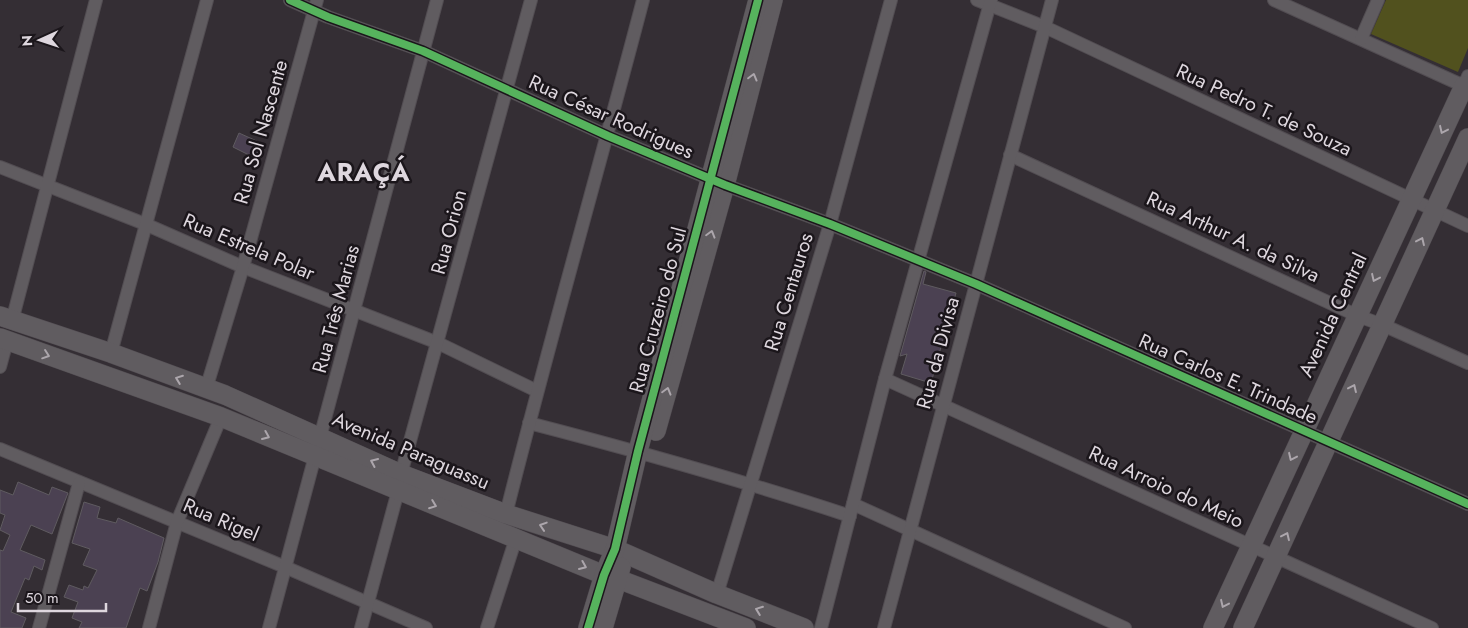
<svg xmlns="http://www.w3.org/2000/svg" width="1468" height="628" font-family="Jost,sans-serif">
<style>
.green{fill:#51511e}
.building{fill:#4b4152;stroke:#5f5b60}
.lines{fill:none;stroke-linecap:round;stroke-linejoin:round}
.street-casing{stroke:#524d52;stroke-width:14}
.secondary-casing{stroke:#524d52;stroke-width:20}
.street{stroke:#605c60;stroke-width:12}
.secondary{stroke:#605c60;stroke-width:19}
.cycleway-casing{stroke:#1b161b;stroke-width:11}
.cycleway{stroke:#56b35d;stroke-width:8}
.oneway{stroke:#aca6ac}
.labels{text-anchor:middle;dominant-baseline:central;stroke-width:5;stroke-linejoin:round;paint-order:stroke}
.street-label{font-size:20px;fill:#ded7de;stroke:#1b161b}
.district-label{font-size:25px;font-weight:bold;letter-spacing:1px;fill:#ded7de;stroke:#1b161b}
</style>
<rect width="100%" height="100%" fill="#342e34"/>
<!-- green -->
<polygon class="green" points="1386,0 1468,0 1468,48 1458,72 1371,34"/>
<!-- building -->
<g class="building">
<polygon points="239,133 261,143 255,158 233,147"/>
<polygon points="924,271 926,272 923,284 956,293 931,383 901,374 907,354 900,356"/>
<polygon points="18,482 49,495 52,487 68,493 52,534 31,525 20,550 45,560 42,570 34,566 29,580 25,578 11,612 26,618 22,628 0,628 0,550 3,551 10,535 0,530 5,515 0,513 0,490 13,495"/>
<polygon points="84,502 100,507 97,518 116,523 118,518 164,538 158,562 147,591 140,588 126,628 79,628 82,622 72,618 78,602 64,597 69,585 83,590 84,586 88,588 97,570 83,565 90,549 72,543"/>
</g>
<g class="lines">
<defs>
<g id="street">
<polyline points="290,0 328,17 423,51 608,136 725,185 830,224 976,284 1468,504"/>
<polyline points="977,0 1045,27 1468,226"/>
<polyline points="1274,0 1464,86 1468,76"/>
<polyline points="1361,39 1378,0"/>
<polyline points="1010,155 1358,316 1383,325 1468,363"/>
<polyline points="0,167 145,224 243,267 438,343 537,391"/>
<polyline points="12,321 96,0"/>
<polyline points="111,353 207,0"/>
<polyline points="0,367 7,341"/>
<polyline points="885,379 1432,628"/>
<polyline points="206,389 243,267 317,0"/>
<path d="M529,423C637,451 744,481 850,516"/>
<polyline points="0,449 285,567 426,628"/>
<polyline points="401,474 531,0"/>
<polyline points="853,504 1125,628"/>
<path d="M506,514C549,342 598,172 643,0"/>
<polyline points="717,594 830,224 891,0"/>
<polyline points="39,628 79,483"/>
<polyline points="149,628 177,522 221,417"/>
<polyline points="269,628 437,0"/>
<polyline points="361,628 398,491"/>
<polyline points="487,628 516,538"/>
<polyline points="821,628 885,379 991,0"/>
<polyline points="884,628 1052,0"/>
</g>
<g id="secondary">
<polyline points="0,316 111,353 225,395 401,474 506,514 615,549 717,594 804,628"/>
<polyline points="0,338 221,417 604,575 618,579 746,628"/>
<polyline points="656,431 725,185 773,0"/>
<polyline points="588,628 604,575 615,549 638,451 758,0"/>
<polyline points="603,628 621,567"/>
<polyline points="1213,628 1464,86 1468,88"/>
<polyline points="1243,628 1468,138"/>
</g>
</defs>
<!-- street casing -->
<use href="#street" class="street-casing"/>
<!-- secondary casing -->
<use href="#secondary" class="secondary-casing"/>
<!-- street -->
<use href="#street" class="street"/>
<!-- secondary -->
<use href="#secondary" class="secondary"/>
<defs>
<g id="cycleway">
<polyline points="290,0 328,17 423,51 608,136 725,185 830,224 976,284 1468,504"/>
<polyline points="588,628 604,575 615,549 638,451 758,0"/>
</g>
</defs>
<!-- cycleway casing -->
<use href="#cycleway" class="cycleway-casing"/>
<!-- cycleway -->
<use href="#cycleway" class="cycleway"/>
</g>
<!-- one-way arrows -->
<defs><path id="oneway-chevron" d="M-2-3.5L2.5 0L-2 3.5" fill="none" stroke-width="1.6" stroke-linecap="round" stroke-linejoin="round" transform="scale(1.25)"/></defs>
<g class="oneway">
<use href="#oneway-chevron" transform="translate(753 77) rotate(-75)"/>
<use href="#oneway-chevron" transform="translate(1443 130) rotate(115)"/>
<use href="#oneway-chevron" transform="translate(711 234) rotate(-74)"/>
<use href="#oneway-chevron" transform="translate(1421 241) rotate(-65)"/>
<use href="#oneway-chevron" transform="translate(1375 278) rotate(115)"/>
<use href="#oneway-chevron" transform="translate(46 355) rotate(19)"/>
<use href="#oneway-chevron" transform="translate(179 379) rotate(-159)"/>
<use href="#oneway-chevron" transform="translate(1353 388) rotate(-65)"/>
<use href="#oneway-chevron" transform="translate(667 391) rotate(-74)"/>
<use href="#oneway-chevron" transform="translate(266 436) rotate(23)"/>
<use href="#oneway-chevron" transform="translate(1292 457) rotate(115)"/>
<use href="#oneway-chevron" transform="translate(374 462) rotate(-156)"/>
<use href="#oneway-chevron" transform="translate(433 505) rotate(21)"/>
<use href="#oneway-chevron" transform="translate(543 526) rotate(-162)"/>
<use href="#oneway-chevron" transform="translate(1286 536) rotate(-65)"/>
<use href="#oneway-chevron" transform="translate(583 566) rotate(23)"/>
<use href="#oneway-chevron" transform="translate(1224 604) rotate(115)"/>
<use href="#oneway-chevron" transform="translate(759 610) rotate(-159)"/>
</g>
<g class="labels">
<!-- street labels -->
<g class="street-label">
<text transform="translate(1264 110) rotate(25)">Rua Pedro T. de Souza</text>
<text transform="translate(611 117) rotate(24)">Rua César Rodrigues</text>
<text transform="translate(261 132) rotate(-74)">Rua Sol Nascente</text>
<text transform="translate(449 232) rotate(-75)">Rua Orion</text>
<text transform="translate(1233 237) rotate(25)">Rua Arthur A. da Silva</text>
<text transform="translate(249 247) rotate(23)">Rua Estrela Polar</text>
<text transform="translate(789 292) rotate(-73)">Rua Centauros</text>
<text transform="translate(336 309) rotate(-75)">Rua Três Marias</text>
<text transform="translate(658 310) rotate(-75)">Rua Cruzeiro do Sul</text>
<text transform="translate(1333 315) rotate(-65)">Avenida Central</text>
<text transform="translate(938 353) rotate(-75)">Rua da Divisa</text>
<text transform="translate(1228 379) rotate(24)">Rua Carlos E. Trindade</text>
<text transform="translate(411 451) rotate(23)">Avenida Paraguassu</text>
<text transform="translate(1166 487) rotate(25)">Rua Arroio do Meio</text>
<text transform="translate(221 520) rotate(23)">Rua Rigel</text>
</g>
<!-- district labels -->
<g class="district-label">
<text x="364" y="172">ARAÇÁ</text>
</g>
</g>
<!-- north arrow -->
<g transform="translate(40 40) rotate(267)" stroke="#1b161b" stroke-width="4" paint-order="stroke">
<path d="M0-4L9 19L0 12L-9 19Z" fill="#ded7de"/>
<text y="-8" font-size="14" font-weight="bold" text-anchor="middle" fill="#ded7de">N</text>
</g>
<!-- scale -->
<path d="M18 603v8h88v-8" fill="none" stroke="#ded7de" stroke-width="2.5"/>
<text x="25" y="603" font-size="15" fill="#ded7de" stroke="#1b161b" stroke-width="4" paint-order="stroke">50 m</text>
</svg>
